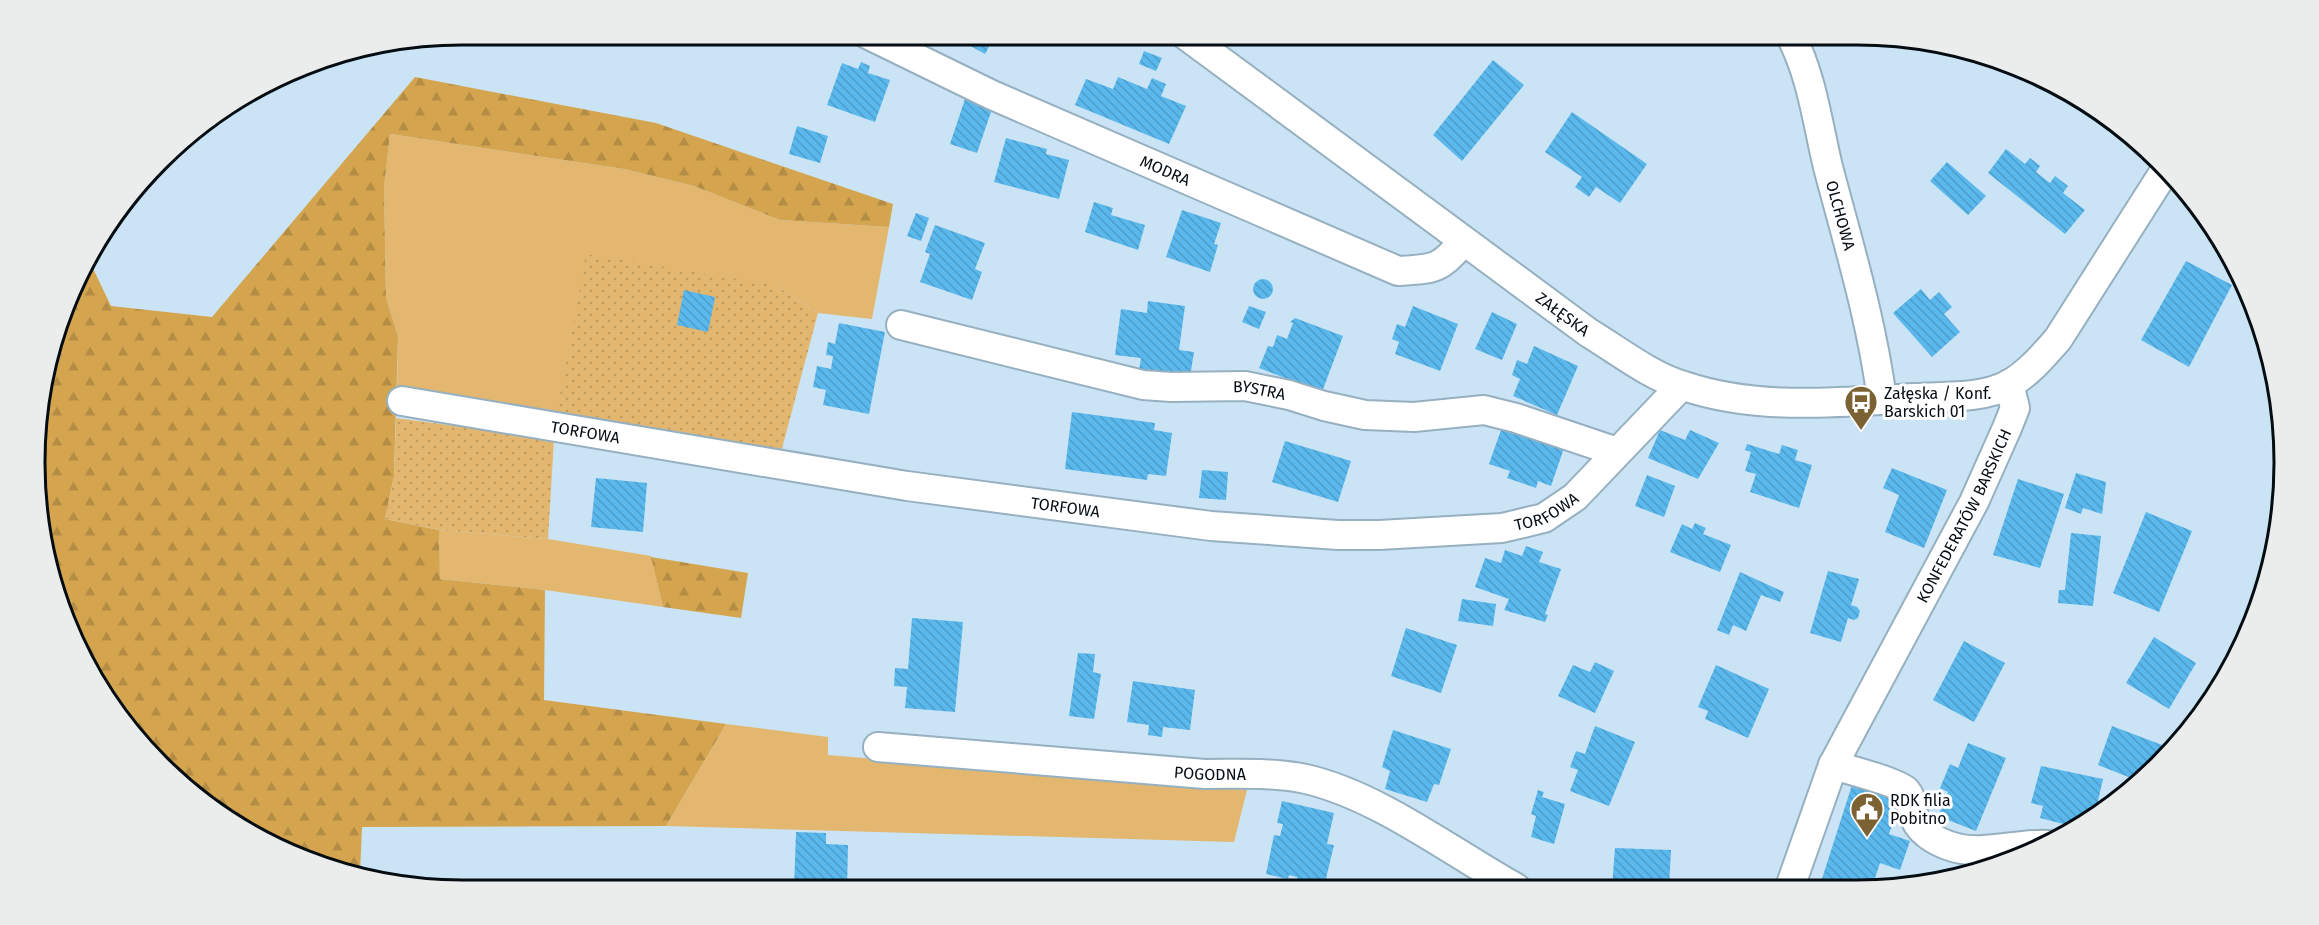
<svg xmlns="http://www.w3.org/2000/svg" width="2319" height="925" font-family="'Fira Sans',sans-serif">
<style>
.green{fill:#e3b76f}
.forest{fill:url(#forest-firs)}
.garden{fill:url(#garden-dots)}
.building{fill:url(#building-back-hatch)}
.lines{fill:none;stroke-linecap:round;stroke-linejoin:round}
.street-casing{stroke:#96b0c0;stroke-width:32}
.street{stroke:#fff;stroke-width:28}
.labels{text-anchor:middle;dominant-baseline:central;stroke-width:6;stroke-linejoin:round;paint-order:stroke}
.street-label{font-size:16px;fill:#050d13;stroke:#fff}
.poi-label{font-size:16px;fill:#050d13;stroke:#fff;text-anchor:start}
.rim{fill:none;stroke:#050d13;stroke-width:3}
</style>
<defs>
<pattern id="forest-firs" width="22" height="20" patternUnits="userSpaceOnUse" patternTransform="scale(1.5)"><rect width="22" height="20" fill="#d5a44f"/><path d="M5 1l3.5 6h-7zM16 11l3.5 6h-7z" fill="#b58c44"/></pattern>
<pattern id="garden-dots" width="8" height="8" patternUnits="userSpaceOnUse" patternTransform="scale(1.5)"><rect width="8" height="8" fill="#e3b76f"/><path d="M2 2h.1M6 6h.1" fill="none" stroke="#c19c5f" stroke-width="1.8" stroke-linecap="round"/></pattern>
<pattern id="building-back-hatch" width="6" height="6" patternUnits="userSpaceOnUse" patternTransform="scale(1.5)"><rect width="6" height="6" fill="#5ab8ed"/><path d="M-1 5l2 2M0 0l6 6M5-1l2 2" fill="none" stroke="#4d9dca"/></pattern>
</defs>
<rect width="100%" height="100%" fill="#cae4f5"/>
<!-- green -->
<g class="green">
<polygon points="390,134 624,169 694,186 780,220 889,227 872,319 818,313 775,285 556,417 397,387 398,336 386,298 384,188"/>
<polygon points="439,530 548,539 651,556 663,607 545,590 440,579"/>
<polygon points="726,724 828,737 828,755 1247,790 1234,842 666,826"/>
</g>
<!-- forest -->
<g class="forest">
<polygon points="415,77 656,123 893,204 889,227 780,220 694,186 624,169 390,134 384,188 386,298 398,336 394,476 385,519 439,530 440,579 545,590 544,700 726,724 666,826 362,827 360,874 325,868 202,802 106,700 67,627 43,546 38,406 39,404 49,404 49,359 57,325 88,258 111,306 212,317"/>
<polygon points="651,557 748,573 741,618 663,607"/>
</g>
<!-- garden -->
<g class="garden">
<polygon points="586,254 775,285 818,313 780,456 556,417"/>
<polygon points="396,418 554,439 548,539 439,530 385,519 394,476"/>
</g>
<!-- building -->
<g class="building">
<polygon points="476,34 532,34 529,46"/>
<polygon points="609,34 628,34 627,39"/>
<polygon points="949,34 993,34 995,36 985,54"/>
<polygon points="1692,34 1711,34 1703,44"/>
<polygon points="1144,51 1162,58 1156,71 1139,64"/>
<polygon points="1493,60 1524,85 1462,161 1433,135"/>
<polygon points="861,62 870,66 868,73 890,80 875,122 827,105 842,63 858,69"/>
<polygon points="1118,77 1147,89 1152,78 1166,84 1161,96 1186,106 1169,144 1075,105 1086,79 1113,89"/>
<polygon points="966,96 993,106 977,153 950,144"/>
<polygon points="1572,112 1647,164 1620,203 1596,187 1589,197 1575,187 1582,177 1545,152"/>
<polygon points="797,126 828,136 820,163 789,154"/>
<polygon points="1006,138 1047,149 1046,154 1069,160 1059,199 994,182"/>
<polygon points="2006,149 2025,164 2030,158 2040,166 2036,172 2050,183 2055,176 2068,186 2063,193 2085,210 2065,234 1988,173"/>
<polygon points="1947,162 1986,196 1968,215 1930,181"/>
<polygon points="1094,202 1113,208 1111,215 1145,225 1138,250 1085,232"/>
<polygon points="1182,210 1221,223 1214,244 1218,245 1210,272 1166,257"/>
<polygon points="916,213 929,218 921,241 907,236"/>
<polygon points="935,225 985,243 975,269 982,272 972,300 920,282 930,254 925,252"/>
<polygon points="2186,261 2232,285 2189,367 2141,340"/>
<circle cx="1263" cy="289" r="10"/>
<polygon points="1921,289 1930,300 1939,292 1952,307 1944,314 1960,332 1932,357 1893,313"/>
<polygon points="684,290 715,297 708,332 677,325"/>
<polygon points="1148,301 1185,306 1179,350 1194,352 1190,377 1139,371 1141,358 1115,355 1121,309 1147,313"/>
<polygon points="1249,306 1266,312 1259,329 1242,322"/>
<polygon points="1413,306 1458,324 1440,371 1395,354 1399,342 1392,339 1397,324 1405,327"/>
<polygon points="1492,312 1517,324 1502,360 1475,349"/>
<polygon points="1295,318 1343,336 1322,392 1259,368 1268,346 1273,347 1277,335 1287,339 1293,323 1290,322"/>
<polygon points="839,323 885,332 869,414 823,405 826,390 813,387 817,366 831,369 833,356 826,355 828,342 835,344"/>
<polygon points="1534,346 1578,366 1557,415 1513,396 1520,379 1512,375 1517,360 1527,364"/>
<polygon points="2276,388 2277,392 2278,400 2271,396"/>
<polygon points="1072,412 1155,423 1154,430 1172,433 1166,476 1148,474 1147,480 1065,469"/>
<polygon points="1502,427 1564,448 1551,486 1538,481 1536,488 1507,478 1510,471 1489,464"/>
<polygon points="1660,430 1685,440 1690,430 1719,443 1698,479 1648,458"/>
<polygon points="1285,441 1351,461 1338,502 1272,482"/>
<polygon points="1747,444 1779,454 1782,445 1798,450 1795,460 1812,465 1799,508 1750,492 1756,474 1745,471 1751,452 1745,450"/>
<polygon points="1892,468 1947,490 1924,548 1885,532 1899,495 1883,488"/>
<polygon points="1202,470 1228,472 1226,500 1199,498"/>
<polygon points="2076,473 2106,482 2102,514 2083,508 2081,514 2065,508"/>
<polygon points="1647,475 1675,486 1664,517 1635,506"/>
<polygon points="596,478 647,483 643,532 591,527"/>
<polygon points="2018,479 2064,494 2040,568 1993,555"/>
<polygon points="2146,512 2192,531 2159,612 2113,593"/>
<polygon points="1695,523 1706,528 1703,534 1731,545 1720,572 1670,552 1682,524 1692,529"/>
<polygon points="2071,533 2101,536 2093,606 2058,603 2059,590 2065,590"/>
<polygon points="1526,546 1543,552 1539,562 1561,569 1545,614 1548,615 1545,622 1504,610 1509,599 1475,587 1485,558 1501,563 1505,550 1522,556"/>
<polygon points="1828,571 1859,579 1851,605 1857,607 1860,611 1858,618 1854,620 1848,618 1841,642 1810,633"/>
<polygon points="1740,572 1784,592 1780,602 1761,595 1746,631 1733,625 1729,635 1717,630"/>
<polygon points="1462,599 1496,604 1493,626 1458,621"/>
<polygon points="912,618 963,622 955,712 905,708 907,687 894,686 895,668 908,669"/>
<polygon points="1406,628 1457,645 1441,693 1391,676"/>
<polygon points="2154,637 2196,663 2169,709 2126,683"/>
<polygon points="1964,641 2005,663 1974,722 1933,700"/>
<polygon points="1078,653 1095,654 1093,672 1101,674 1094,719 1069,716"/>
<polygon points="1595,662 1614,671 1595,713 1558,696 1573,665 1590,672"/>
<polygon points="1716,665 1769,689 1748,738 1705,719 1708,711 1698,707"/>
<polygon points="1133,681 1195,690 1190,730 1163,727 1162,737 1148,735 1149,725 1127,722"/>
<polygon points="1595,726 1635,742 1609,806 1570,791 1578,770 1570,767 1576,751 1585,754"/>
<polygon points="2112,726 2170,748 2141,782 2098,765"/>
<polygon points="1393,730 1451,749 1439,785 1434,784 1427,802 1385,789 1390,771 1382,767"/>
<polygon points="1968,743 2006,758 1976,831 1938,816 1948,792 1940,788 1950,764 1958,768"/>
<polygon points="2041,766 2103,779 2095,814 2075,827 2040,818 2043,806 2031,803"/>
<polygon points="1852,785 1900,801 1889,834 1910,841 1900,870 1880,863 1872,887 1826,887 1820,885"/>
<polygon points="1538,790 1544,792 1542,797 1565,804 1554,844 1531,837 1536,816 1531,814"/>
<polygon points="1282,801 1334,813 1327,844 1334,845 1324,887 1297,880 1297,877 1289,875 1288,879 1266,874 1274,835 1280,836 1283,824 1277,823"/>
<polygon points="796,832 826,833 826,844 848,845 847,890 794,890"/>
<polygon points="1615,848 1671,850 1669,887 1612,888"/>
</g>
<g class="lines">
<defs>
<g id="street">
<path id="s1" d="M867,34L992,95L1398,271C1433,269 1441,270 1463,241"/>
<path id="s2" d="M1184,34L1589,333C1619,351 1650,376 1684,386C1758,411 1837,402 1914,398C1944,396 1981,399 2008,385C2028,374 2044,355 2058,339L2166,169"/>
<path id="s3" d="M1790,34C1812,76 1817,121 1828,167C1848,243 1872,321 1882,400"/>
<path id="s4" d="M901,325L1143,385L1171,387L1245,386L1289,395L1324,406L1365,415L1414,417L1484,410L1516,418L1617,452"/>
<path id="s5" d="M402,401L907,486L1211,526L1338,535H1379L1502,528L1544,518L1575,497L1681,386"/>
<path id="s6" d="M878,747L1205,774C1237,774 1275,772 1306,779C1379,796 1451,852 1516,888"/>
<path d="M1833,765C1847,769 1899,783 1906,791C1912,798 1911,805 1913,813C1917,831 1936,842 1953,847C1983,856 2017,843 2048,845"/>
<path id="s7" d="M1790,887L1833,765L1974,502L2007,428L2015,408L2009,384"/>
</g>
</defs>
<!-- street casing -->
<use href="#street" class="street-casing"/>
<!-- street -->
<use href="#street" class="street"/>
</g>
<!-- icons -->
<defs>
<symbol id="bus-pin" viewBox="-11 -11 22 30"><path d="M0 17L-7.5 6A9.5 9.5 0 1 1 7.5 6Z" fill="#7c6133" stroke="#fff"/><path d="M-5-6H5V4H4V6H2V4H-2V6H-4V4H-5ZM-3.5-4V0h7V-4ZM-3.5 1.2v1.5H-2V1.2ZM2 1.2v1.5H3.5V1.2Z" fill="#fff"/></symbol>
<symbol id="civic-pin" viewBox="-11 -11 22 30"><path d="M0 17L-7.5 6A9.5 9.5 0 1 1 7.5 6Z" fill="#7c6133" stroke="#fff"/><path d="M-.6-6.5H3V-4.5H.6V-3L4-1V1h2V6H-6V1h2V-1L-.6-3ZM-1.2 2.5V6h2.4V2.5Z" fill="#fff"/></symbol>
</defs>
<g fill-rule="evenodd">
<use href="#bus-pin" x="1842" y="383" width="38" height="52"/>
<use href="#civic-pin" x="1848" y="790" width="38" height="52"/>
</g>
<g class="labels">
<!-- street labels -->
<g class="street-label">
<text stroke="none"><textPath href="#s1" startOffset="328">MODRA</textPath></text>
<text stroke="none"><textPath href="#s3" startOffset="189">OLCHOWA</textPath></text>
<text stroke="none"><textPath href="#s2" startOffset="471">ZAŁĘSKA</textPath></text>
<text stroke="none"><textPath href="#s4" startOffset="366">BYSTRA</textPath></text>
<text stroke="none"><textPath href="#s5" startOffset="186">TORFOWA</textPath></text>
<text stroke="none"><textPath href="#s5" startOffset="672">TORFOWA</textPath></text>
<text stroke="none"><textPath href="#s5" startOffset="1158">TORFOWA</textPath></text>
<text stroke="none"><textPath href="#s7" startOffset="411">KONFEDERATÓW BARSKICH</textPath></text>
<text stroke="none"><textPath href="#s6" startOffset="333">POGODNA</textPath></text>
</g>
<!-- poi labels -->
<g class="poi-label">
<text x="1884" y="393">Załęska / Konf.<tspan x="1884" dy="18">Barskich 01</tspan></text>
<text x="1890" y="800">RDK filia<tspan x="1890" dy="18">Pobitno</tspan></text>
</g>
</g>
<!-- crop -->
<path d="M0 0H2319V925H0ZM462 45H1857A417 417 0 0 1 2274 462V463A417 417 0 0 1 1857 880H462A417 417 0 0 1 45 463V462A417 417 0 0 1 462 45Z" fill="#ebecec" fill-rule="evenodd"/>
<path class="rim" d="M462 45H1857A417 417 0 0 1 2274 462V463A417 417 0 0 1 1857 880H462A417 417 0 0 1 45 463V462A417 417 0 0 1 462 45Z"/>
</svg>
